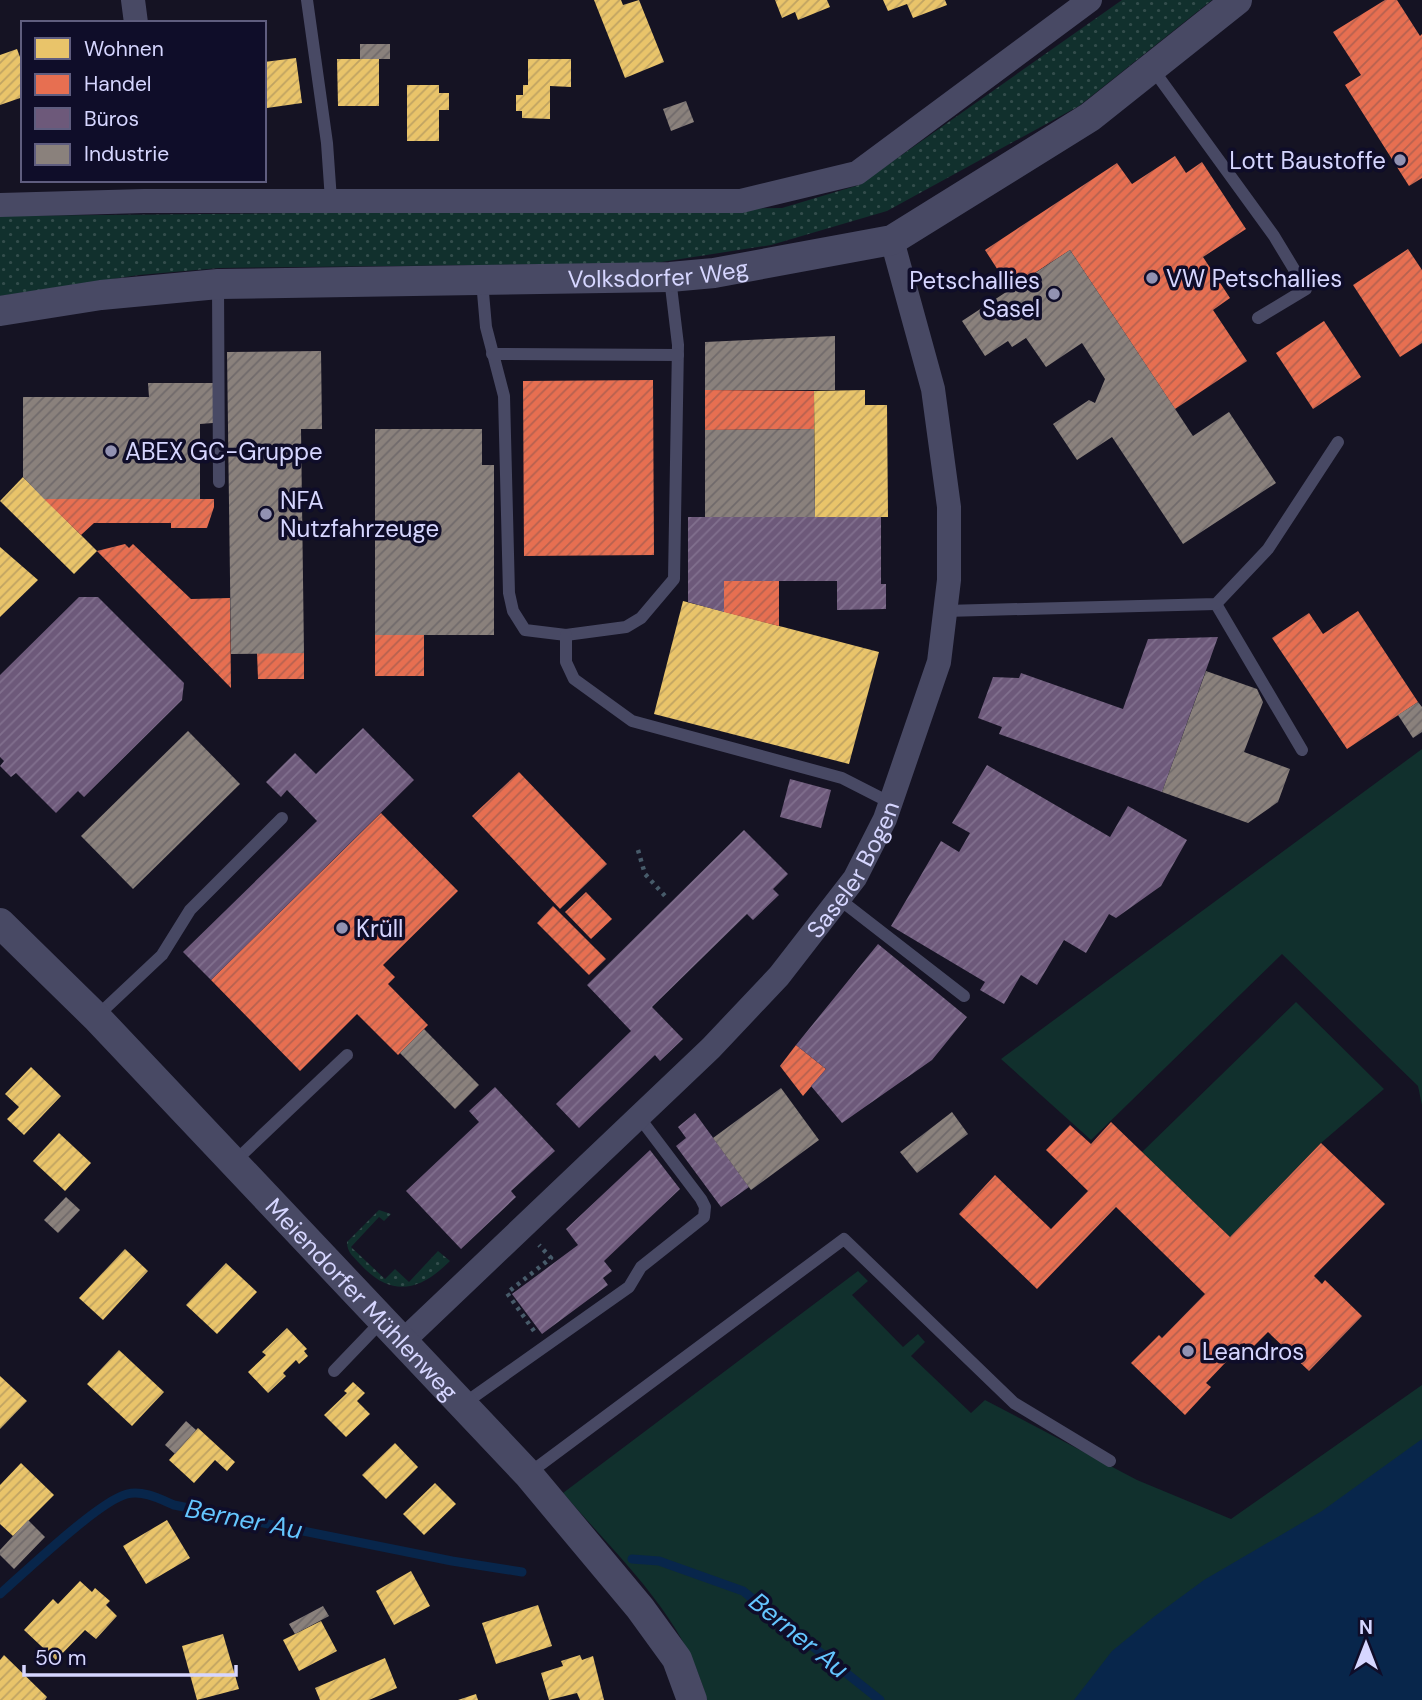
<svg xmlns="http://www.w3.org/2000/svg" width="1422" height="1700" font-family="'DM Sans',sans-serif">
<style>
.grass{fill:url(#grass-dots)}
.park{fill:#11302d}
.water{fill:#08264b}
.homes{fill:url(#homes-hatch)}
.shops{fill:url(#shops-hatch)}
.offices{fill:url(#offices-hatch)}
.industry{fill:url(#industry-hatch)}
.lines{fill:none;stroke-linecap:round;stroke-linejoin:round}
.stream{stroke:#08264b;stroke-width:9}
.path{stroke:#475b6a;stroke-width:4.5;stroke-dasharray:3.5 5;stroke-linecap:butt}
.service{stroke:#484964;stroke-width:12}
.minor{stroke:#484964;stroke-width:24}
.tertiary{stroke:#484964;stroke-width:30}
.poi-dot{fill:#9292b2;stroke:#0f0d29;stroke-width:2.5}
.labels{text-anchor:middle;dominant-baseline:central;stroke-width:7;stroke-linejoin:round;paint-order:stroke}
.poi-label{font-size:24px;fill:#d6d6ff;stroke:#0f0d29;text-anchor:start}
.street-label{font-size:24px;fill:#d6d6ff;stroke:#0f0d29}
.water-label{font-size:26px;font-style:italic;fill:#64c6ff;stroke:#0f0d29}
</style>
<defs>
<pattern id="grass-dots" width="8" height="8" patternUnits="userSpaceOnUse" patternTransform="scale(1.75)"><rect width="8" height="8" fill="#11302d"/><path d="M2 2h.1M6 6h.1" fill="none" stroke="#334d4c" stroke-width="1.8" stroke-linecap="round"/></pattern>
<pattern id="homes-hatch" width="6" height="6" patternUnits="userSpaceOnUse" patternTransform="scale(1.75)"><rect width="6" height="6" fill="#e9c46a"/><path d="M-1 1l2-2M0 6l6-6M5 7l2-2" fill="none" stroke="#bfa362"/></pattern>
<pattern id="shops-hatch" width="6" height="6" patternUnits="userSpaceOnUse" patternTransform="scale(1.75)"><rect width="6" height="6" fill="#e76f51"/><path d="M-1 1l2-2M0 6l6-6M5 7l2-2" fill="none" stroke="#b56150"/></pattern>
<pattern id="offices-hatch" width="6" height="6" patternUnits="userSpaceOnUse" patternTransform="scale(1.75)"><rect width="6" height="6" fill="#6d597a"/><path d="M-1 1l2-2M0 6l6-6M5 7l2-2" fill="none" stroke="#81708e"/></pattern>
<pattern id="industry-hatch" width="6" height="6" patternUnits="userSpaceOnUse" patternTransform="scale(1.75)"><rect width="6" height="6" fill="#8a817c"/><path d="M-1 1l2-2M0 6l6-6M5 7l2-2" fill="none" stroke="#706a6b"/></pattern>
</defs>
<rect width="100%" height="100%" fill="#151323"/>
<!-- grass -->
<g class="grass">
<polygon points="1122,0 1212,0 1079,106 887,211 771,245 655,263 219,268 139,275 0,296 0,216 782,208 859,185"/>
<path d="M379,1210L391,1214L384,1221L379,1217L351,1247L385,1279L395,1269L409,1282L438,1251L450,1261C420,1291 392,1298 361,1265C354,1257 347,1253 347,1242Z"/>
</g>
<!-- park -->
<g class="park">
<polygon points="1422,749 1422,1105 1418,1086 1282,954 1091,1140 1001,1059"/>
<polygon points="1296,1002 1384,1089 1321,1143 1230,1237 1142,1152"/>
<path d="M858,1271L868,1281L852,1295L903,1347L918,1334L925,1342L911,1356L971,1413L985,1400L1137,1480L1231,1519L1422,1385V1700H707C686,1618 617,1556 563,1493Z"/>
</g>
<!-- water -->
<polygon class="water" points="1422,1439 1422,1700 1074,1700 1112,1651 1155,1616 1204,1580 1322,1511"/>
<!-- homes -->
<g class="homes">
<polygon points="594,0 621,0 623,5 639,0 664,62 625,78"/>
<polygon points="775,0 827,0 830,7 798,20 795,12 782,18"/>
<polygon points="883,0 945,0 947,5 913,18 907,4 888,11"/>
<polygon points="17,49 23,65 23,97 0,105 0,55"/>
<polygon points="296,58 302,103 267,108 264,62"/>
<polygon points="337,59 379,59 379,106 338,106"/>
<polygon points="528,59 571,59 571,87 550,86 550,119 522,118 522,111 516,111 516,95 523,95 523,85 528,85"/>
<polygon points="407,85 439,85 439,93 449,93 449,110 439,110 439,141 407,141"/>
<polygon points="865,390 865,405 887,405 888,517 815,517 814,391"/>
<polygon points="23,477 97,551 74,574 0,501"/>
<polygon points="0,547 38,580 0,617"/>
<polygon points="683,601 879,652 849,764 654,714"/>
<polygon points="31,1067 61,1096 24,1135 7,1119 19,1107 5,1094"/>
<polygon points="59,1133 91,1163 65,1191 33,1161"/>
<polygon points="125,1249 148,1271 103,1320 79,1298"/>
<polygon points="226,1263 257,1292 217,1334 186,1305"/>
<polygon points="287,1328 307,1349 304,1351 308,1356 299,1364 296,1360 283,1373 286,1376 268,1393 248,1372 266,1355 262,1352"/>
<polygon points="119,1350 164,1392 132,1426 87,1384"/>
<polygon points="0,1376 27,1401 0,1429"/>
<polygon points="353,1382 365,1393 357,1401 370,1414 346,1437 324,1415 347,1393 344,1391"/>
<polygon points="198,1428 235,1462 227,1471 215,1460 194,1483 169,1460"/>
<polygon points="395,1443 418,1467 386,1499 362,1475"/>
<polygon points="21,1463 54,1495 13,1536 0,1524 0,1485"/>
<polygon points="435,1483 456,1504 424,1535 403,1514"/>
<polygon points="167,1520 190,1558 146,1584 123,1546"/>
<polygon points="411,1571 430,1606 394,1625 376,1591"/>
<polygon points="80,1581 92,1592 95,1588 110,1601 106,1605 117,1616 96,1639 85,1630 56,1660 24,1630 53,1599 58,1604"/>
<polygon points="538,1605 552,1646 496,1664 482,1623"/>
<polygon points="321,1621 337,1651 299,1671 283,1640"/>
<polygon points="223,1634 239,1689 197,1700 182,1646"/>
<polygon points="4,1655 47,1697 45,1700 0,1700 0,1660"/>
<polygon points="580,1655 582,1660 593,1656 604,1700 580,1700 577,1693 549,1700 541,1673 563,1666 561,1661"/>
<polygon points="385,1658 397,1688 369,1700 320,1700 315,1688"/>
<polygon points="476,1694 478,1700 458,1700"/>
</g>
<!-- shops -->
<g class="shops">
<polygon points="1385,0 1397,0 1420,36 1422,34 1422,178 1409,186 1345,85 1361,75 1333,32"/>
<polygon points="1175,156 1186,173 1202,162 1246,229 1203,257 1230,298 1213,310 1247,361 1175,409 1070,250 1010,289 985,250 1117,163 1132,184"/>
<polygon points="1408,249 1422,270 1422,343 1400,357 1353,285"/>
<polygon points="1324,321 1361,377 1313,409 1276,353"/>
<polygon points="653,380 654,555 524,556 523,381"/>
<polygon points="705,390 814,391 814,429 705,430"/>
<polygon points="44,499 214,499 214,507 207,528 171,528 171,523 94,523 81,535"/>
<polygon points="125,544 129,548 133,544 191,599 230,598 231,688 97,551"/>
<polygon points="724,581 779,581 779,626 724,612"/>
<polygon points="1358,611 1418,702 1347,749 1272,638 1309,613 1323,634"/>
<rect x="375" y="635" width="49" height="41"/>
<polygon points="257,653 304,653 304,679 258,679"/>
<polygon points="519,772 607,864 560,909 472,816"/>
<polygon points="381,813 458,891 383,965 395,977 388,984 428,1025 398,1055 357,1014 300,1071 211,980"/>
<polygon points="586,892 612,919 591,939 565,912"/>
<polygon points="553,906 606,959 589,975 537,923"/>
<polygon points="796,1045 826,1069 803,1096 780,1066"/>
<polygon points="1111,1122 1230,1237 1321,1143 1385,1204 1314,1276 1322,1284 1325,1280 1362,1316 1309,1371 1268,1332 1251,1349 1244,1343 1206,1383 1211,1387 1185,1415 1131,1363 1159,1335 1162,1338 1205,1294 1116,1207 1037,1289 959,1214 995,1175 1051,1229 1088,1191 1046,1150 1070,1125 1091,1144"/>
</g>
<!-- offices -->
<g class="offices">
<polygon points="688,517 881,517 881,584 886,584 886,609 837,610 837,581 724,581 724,612 688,602"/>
<polygon points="79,597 98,597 184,683 182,700 84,797 78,791 56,813 16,773 11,777 0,766 4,761 0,757 0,675"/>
<polygon points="1218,637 1162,792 999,734 1002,727 978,718 993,677 1019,678 1021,673 1123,709 1148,639"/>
<polygon points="363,728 414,780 211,980 183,952 317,821 287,790 281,797 266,782 295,753 316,774"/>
<polygon points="987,765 1110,837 1128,806 1187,840 1161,886 1116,918 1109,914 1086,953 1064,940 1037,985 1021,975 1004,1004 980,990 985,982 891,926 941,841 959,852 970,833 952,823"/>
<polygon points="790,779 831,790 821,828 780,817"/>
<polygon points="744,830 788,874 773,889 779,895 753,920 747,914 652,1007 683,1039 660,1061 655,1055 579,1128 556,1104 631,1031 587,985"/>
<polygon points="878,944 967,1017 932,1060 842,1123 811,1086 826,1069 796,1045"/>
<polygon points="495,1087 555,1151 511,1191 516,1197 461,1249 406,1191 479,1122 469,1111"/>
<polygon points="695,1113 749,1187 721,1207 676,1146 686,1138 678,1127"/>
<polygon points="650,1150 680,1189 604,1261 612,1271 603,1278 608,1285 542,1334 512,1294 578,1245 566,1229"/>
</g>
<!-- industry -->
<g class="industry">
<rect x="360" y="44" width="30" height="15"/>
<polygon points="686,101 694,122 671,131 663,109"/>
<polygon points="1070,250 1193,436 1229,412 1276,483 1183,544 1112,437 1077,460 1053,424 1089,400 1095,403 1105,379 1082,343 1046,367 1026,338 1012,347 1008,341 985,356 962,321"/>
<polygon points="835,336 835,390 705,390 705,342"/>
<polygon points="321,351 322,429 301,429 304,653 231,654 227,352"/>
<polygon points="148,383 213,383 213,423 200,424 200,499 44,499 23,477 23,397 149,397"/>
<polygon points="375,429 482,429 482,465 494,465 494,635 375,635"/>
<polygon points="814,429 815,517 705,517 705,430"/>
<polygon points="1206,671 1257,689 1263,702 1244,752 1290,769 1278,802 1248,823 1162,792"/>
<polygon points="1418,702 1422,707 1422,732 1413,738 1398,715"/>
<polygon points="188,731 240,784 133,889 81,836"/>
<polygon points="424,1029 479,1085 455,1109 400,1053"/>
<polygon points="781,1088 819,1140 751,1190 713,1138"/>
<polygon points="952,1112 968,1134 917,1173 900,1152"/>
<polygon points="66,1197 80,1210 58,1233 44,1220"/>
<polygon points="186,1421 196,1430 175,1454 165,1445"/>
<polygon points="28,1520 45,1537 14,1569 0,1555 0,1550"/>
<polygon points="323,1606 329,1616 295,1634 289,1624"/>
</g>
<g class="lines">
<!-- stream -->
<g class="stream">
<polyline points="632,1559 659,1561 743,1591 880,1700"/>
<path d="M0,1594C25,1572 99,1501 127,1494C143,1490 160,1499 174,1505L452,1561L522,1572"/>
</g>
<!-- path -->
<g class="path">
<polyline points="638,850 645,874 665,896"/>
<polyline points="534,1331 507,1293 551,1258 539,1245"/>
</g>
<!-- service -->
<g class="service">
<polyline points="307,0 327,143 331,200"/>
<polyline points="1152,68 1274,236 1306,289 1258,318"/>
<polyline points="482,281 486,327 504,396 509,593 513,611 525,630 566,635 626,627 641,618 674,579 678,345 670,278"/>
<polyline points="218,284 219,482"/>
<polyline points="492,354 678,355"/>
<polyline points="1216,604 1302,750"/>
<polyline points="945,611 1216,604 1268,549 1338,442"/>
<polyline points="566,635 566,662 574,679 632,721 842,778 891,803"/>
<polyline points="839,899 964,996"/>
<polyline points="96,1017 162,955 190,910 282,818"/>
<polyline points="233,1163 347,1055"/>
<polyline points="334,1371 382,1321"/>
<polyline points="462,1405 629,1287 641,1267 704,1217 705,1207 701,1199 639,1117"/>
<polyline points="528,1474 844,1239 1014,1403 1110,1461"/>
</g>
<!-- minor -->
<g class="minor">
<polyline points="133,0 136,23"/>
<polyline points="0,205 144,201 741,201 857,173 1090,0"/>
<path id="s1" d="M402,1342L711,1048L779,976L855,878L885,819L939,662L949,580V507L933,389L892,240"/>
</g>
<!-- tertiary -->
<g class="tertiary">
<path id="s2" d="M0,311L101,295L218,284L670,277L714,273L892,240L1090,117L1237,0"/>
<path id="s3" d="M0,923L96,1017L528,1474L640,1608L677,1659L692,1700"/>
</g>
</g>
<!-- markers -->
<g class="poi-dot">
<circle cx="1400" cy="160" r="7"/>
<circle cx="1152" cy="278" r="7"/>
<circle cx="1054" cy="294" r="7"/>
<circle cx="111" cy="451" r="7"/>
<circle cx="266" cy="514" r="7"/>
<circle cx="342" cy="928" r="7"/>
<circle cx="1188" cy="1351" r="7"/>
</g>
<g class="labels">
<!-- poi labels -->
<g class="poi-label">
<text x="1386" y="160" text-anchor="end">Lott Baustoffe</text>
<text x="1166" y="278">VW Petschallies</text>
<text x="1040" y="280" text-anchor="end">Petschallies<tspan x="1040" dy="28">Sasel</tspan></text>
<text x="125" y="451">ABEX GC-Gruppe</text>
<text x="280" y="500">NFA<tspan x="280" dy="28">Nutzfahrzeuge</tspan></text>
<text x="356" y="928">Krüll</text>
<text x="1202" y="1351">Leandros</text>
</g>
<!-- street labels -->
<g class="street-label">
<text stroke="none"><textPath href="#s2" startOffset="660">Volksdorfer Weg</textPath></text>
<text stroke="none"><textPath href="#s1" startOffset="656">Saseler Bogen</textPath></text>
<text stroke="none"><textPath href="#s3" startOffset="522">Meiendorfer Mühlenweg</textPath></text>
</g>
<!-- water labels -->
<g class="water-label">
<text transform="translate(244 1519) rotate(11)">Berner Au</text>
<text transform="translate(799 1635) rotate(39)">Berner Au</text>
</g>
</g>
<!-- legend -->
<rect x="21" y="21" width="245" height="161" fill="#0f0d29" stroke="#5f5d7f" stroke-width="2"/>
<rect x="35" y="38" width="35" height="21" fill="#e9c46a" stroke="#5f5d7f" stroke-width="2"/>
<text x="84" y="56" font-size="21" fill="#d6d6ff">Wohnen</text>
<rect x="35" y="74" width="35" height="21" fill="#e76f51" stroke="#5f5d7f" stroke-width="2"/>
<text x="84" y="91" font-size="21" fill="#d6d6ff">Handel</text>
<rect x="35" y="108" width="35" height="21" fill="#6d597a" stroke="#5f5d7f" stroke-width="2"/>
<text x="84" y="126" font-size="21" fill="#d6d6ff">Büros</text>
<rect x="35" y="144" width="35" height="21" fill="#8a817c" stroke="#5f5d7f" stroke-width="2"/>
<text x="84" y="161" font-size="21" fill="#d6d6ff">Industrie</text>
<!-- north arrow -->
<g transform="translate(1366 1644)" stroke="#0f0d29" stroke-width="5" paint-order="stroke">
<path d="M0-5L12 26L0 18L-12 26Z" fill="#d6d6ff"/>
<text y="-10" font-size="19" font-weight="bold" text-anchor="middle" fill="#d6d6ff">N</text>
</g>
<!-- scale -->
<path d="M24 1665v10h212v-10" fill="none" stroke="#d6d6ff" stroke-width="3.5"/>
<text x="35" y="1665" font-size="21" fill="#d6d6ff" stroke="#0f0d29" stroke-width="5" paint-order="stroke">50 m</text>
</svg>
